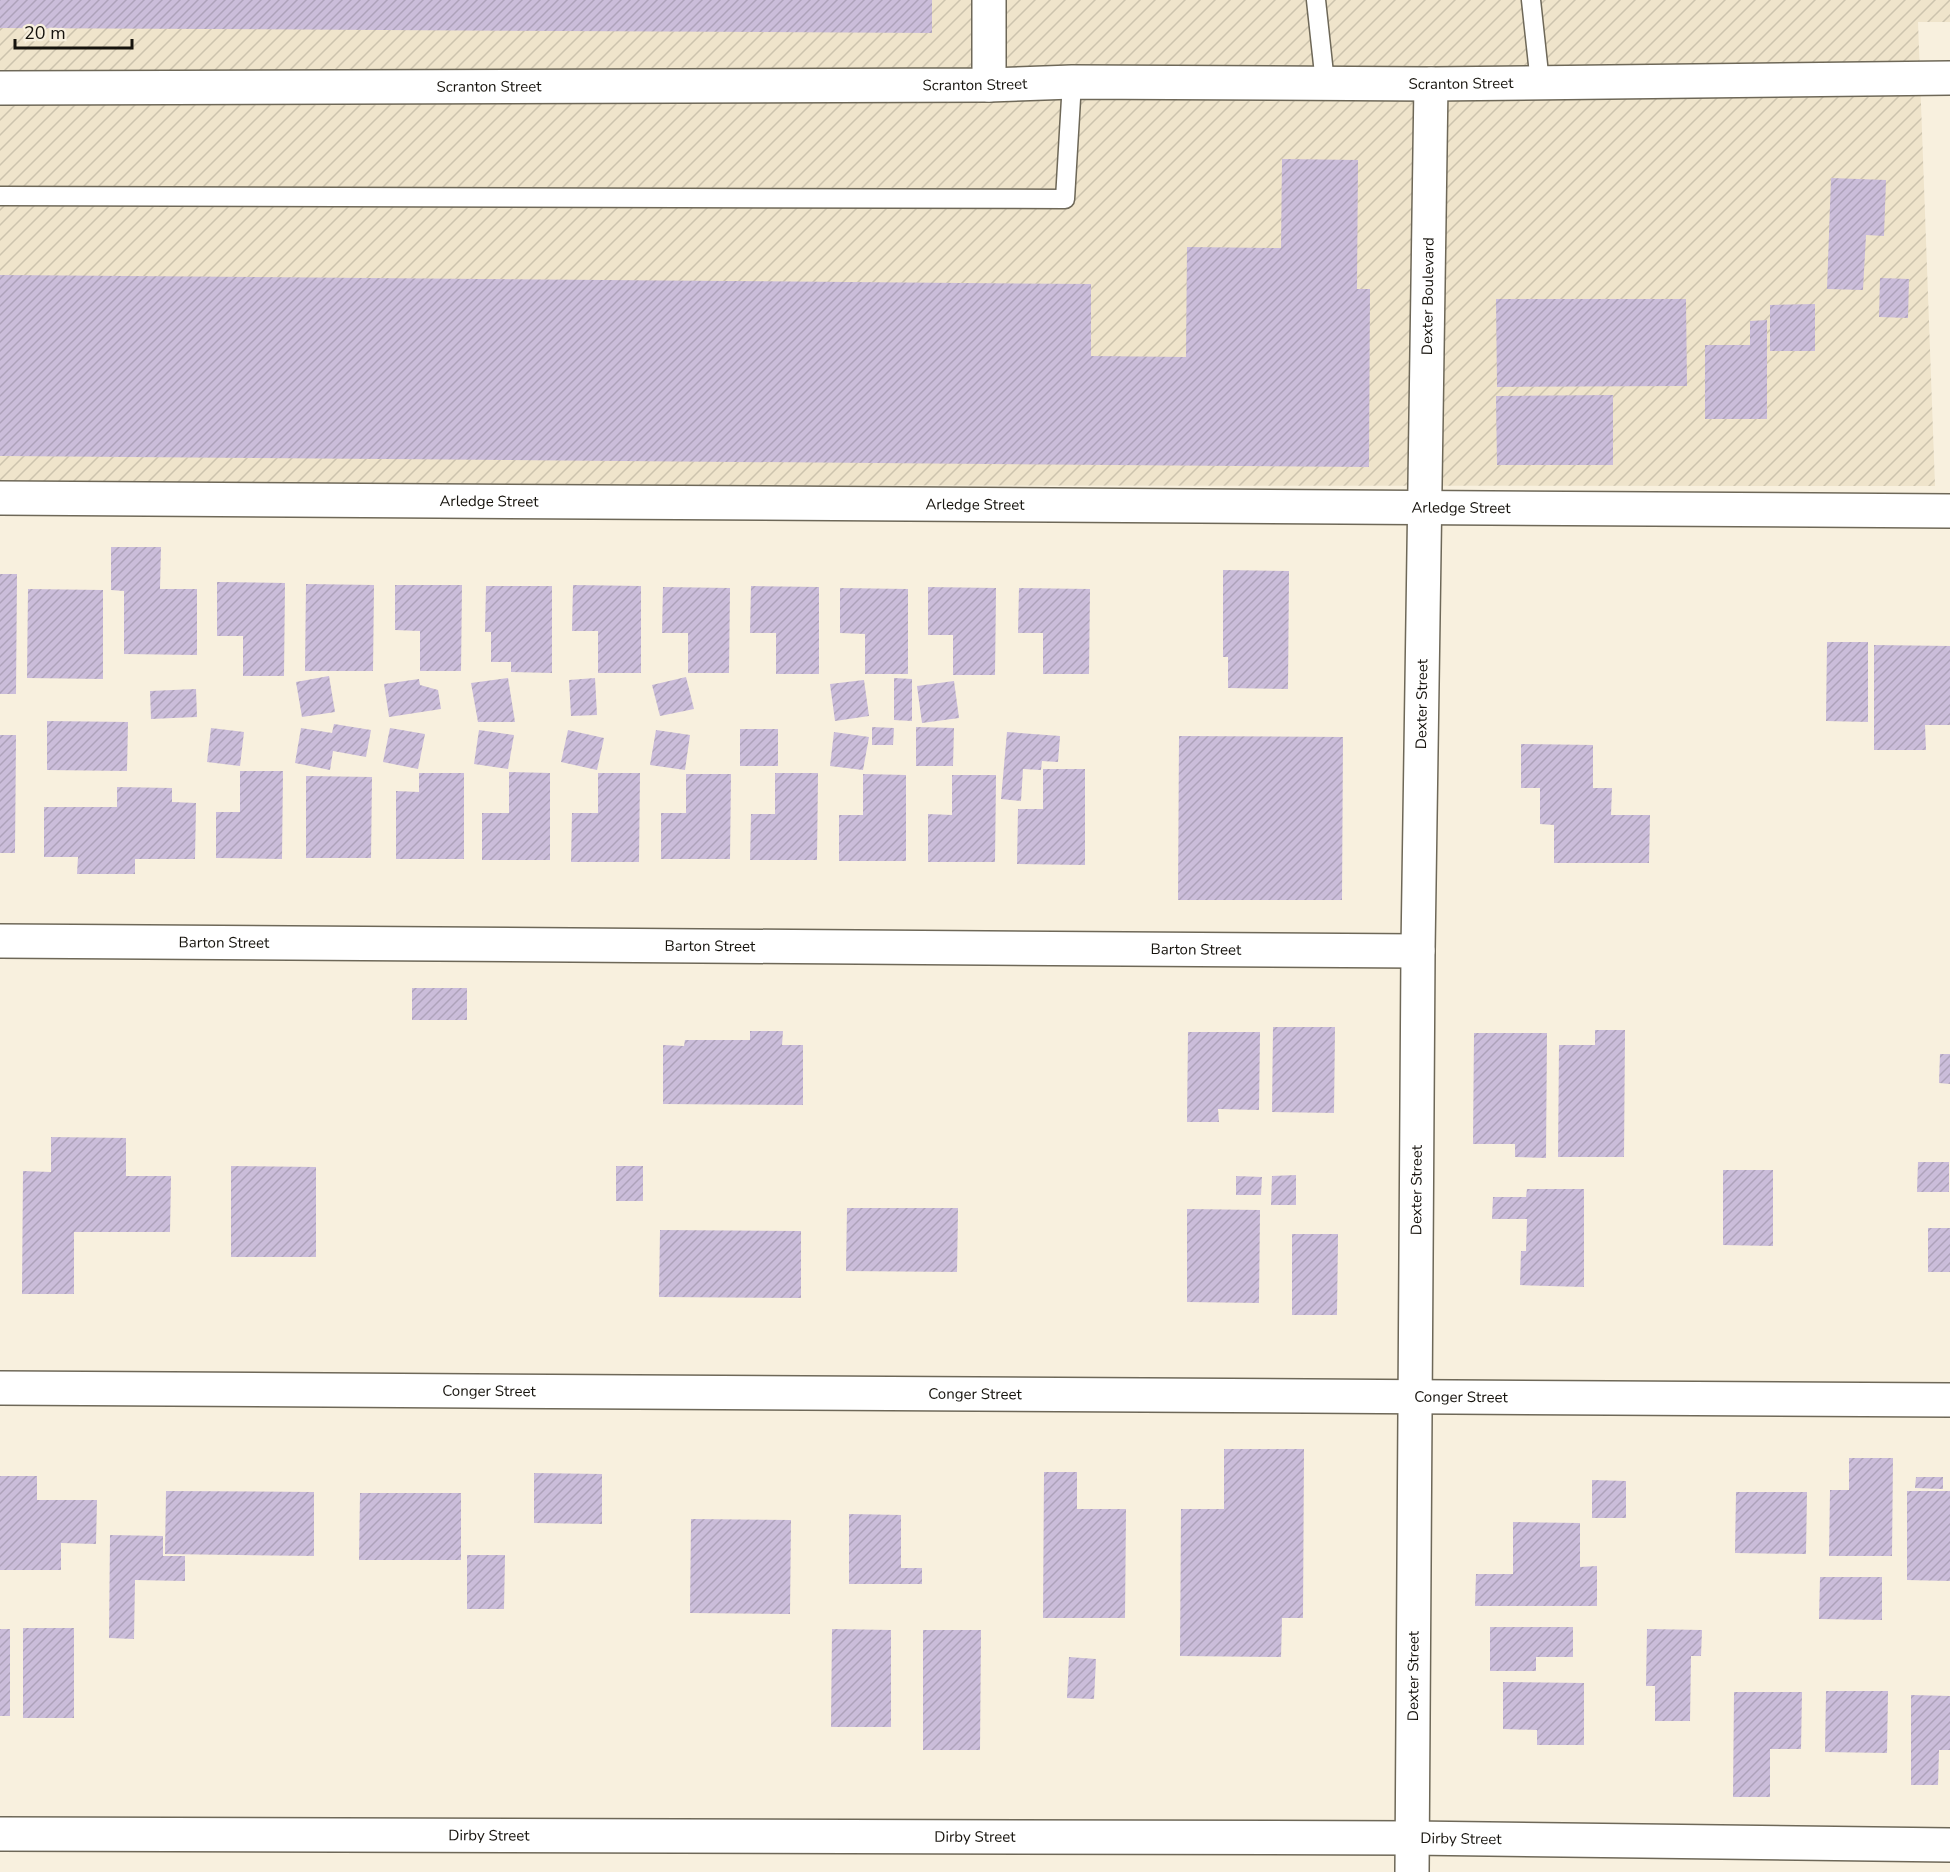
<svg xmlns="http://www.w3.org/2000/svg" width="1950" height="1872" font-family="'Nunito Sans',sans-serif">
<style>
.industrial{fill:url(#industrial-furrows)}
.building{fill:url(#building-hatch)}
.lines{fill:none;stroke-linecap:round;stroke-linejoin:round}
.lane-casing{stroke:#6e6858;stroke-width:21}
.street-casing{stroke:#6e6858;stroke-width:36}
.lane{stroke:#fff;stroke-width:18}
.street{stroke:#fff;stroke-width:33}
.labels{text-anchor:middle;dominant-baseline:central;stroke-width:6;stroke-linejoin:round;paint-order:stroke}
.street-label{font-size:15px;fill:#16130d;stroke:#f8f0de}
</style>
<defs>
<pattern id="industrial-furrows" width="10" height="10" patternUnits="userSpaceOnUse" patternTransform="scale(1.5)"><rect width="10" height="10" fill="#efe4cb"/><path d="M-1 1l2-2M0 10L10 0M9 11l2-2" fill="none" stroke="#ccc3ad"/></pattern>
<pattern id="building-hatch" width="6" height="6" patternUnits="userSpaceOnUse" patternTransform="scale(1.5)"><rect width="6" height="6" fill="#cbbdda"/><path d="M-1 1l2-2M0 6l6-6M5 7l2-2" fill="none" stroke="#aea2ba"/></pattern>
</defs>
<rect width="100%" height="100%" fill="#f8f0de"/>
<!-- industrial -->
<polygon class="industrial" points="0,0 1950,0 1950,22 1918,22 1935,486 0,485"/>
<!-- building -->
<g class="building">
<polygon points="0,0 932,0 932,33 0,28"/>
<polygon points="1282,159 1358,160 1357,289 1370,289 1369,467 0,456 0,275 1091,284 1091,356 1186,357 1187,247 1281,248"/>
<polygon points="1831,178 1886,180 1884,236 1866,235 1863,290 1827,289"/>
<polygon points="1880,278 1909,279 1908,318 1879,317"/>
<polygon points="1496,299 1686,299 1687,386 1497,387"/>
<polygon points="1815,304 1815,351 1770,351 1770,305"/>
<polygon points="1767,320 1767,419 1705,419 1705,345 1750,345 1750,321"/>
<polygon points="1613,395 1613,465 1497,465 1496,396"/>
<polygon points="111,547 161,547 160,589 197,589 197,655 124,654 124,591 111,590"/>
<polygon points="1223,570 1289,571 1288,689 1228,688 1228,657 1223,657"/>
<polygon points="0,574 17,574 16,694 0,694"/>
<polygon points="217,582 285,583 284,676 243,676 243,636 217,636"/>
<polygon points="306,584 374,585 373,671 305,671"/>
<polygon points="395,585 462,585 461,671 420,671 420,631 395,630"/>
<polygon points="573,585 641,586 641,673 598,673 598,631 572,631"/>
<polygon points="486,586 552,586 552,673 511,672 511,662 491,662 491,632 485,632"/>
<polygon points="751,586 819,587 819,674 776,674 776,633 750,633"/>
<polygon points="663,587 730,588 729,673 688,673 688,633 662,633"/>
<polygon points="928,587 996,588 995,675 953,675 953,635 928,635"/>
<polygon points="840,588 908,589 908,674 865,674 865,634 840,633"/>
<polygon points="1019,588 1090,589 1089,674 1043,674 1043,633 1018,633"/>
<polygon points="28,589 103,590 103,679 27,678"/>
<polygon points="1827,642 1868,642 1868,722 1826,721"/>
<polygon points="1874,645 1950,646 1950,725 1925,725 1926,750 1874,750"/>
<polygon points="329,676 335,712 302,717 296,682"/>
<polygon points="686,677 694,709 660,716 652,685"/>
<polygon points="508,678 515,722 478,722 471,683"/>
<polygon points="595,678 597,715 571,716 569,680"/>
<polygon points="894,678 912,679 912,721 894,720"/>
<polygon points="419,679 420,685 438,690 441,709 389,717 384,684"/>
<polygon points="864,680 869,716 835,721 830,684"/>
<polygon points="954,681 959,718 922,723 917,686"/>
<polygon points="196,689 197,717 151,719 150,691"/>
<polygon points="47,721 128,722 127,771 47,770"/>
<polygon points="334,724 371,730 366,757 333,751 330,770 295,763 301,728 332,733"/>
<polygon points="872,727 894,728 893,745 872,745"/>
<polygon points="916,727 954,728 953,766 916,766"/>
<polygon points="211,728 244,732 240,766 207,762"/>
<polygon points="390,728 425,734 418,769 383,762"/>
<rect x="740" y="729" width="38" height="37"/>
<polygon points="479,730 514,735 508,769 474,764"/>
<polygon points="568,730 604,738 597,770 561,762"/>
<polygon points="656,730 690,735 685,770 650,765"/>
<polygon points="834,732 869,737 863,770 830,766"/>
<polygon points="1007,732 1060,736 1058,762 1042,761 1041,770 1023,769 1021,801 1001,799"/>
<polygon points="0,735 16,735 15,853 0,853"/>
<polygon points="1179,736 1343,737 1342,900 1178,900"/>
<polygon points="1521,744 1593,745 1593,788 1612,788 1611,815 1650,815 1649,863 1554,863 1554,825 1540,824 1540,788 1521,788"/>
<polygon points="1043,769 1085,769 1085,865 1017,864 1018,809 1043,809"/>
<polygon points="240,771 283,771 282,859 216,858 216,812 240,812"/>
<polygon points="509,772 550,773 550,860 482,860 482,813 509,813"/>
<polygon points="419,773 464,773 464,859 396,859 396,791 419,792"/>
<polygon points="598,773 640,773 639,862 571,862 572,813 598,813"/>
<polygon points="775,773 818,773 817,860 750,860 751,814 775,814"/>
<polygon points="686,774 731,774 730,859 661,859 661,813 686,813"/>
<polygon points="863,774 906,775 906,861 839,861 839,815 863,815"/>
<polygon points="952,775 996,775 995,862 928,862 928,814 952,815"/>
<polygon points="306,776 372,777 371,858 306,858"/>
<polygon points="117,787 172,788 172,802 196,803 195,859 135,859 135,874 77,874 78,857 44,857 44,807 117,807"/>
<rect x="412" y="988" width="55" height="32"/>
<polygon points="1273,1027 1335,1027 1334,1113 1272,1112"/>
<polygon points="1595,1030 1625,1030 1624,1157 1558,1157 1559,1045 1595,1045"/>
<polygon points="750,1031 783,1031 782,1045 803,1045 803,1105 663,1104 663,1045 684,1046 685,1040 750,1040"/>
<polygon points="1188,1032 1260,1032 1259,1110 1218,1109 1219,1122 1187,1122"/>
<polygon points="1474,1033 1547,1033 1546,1158 1515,1157 1515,1144 1473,1144"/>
<polygon points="1940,1054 1950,1054 1950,1084 1939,1083"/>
<polygon points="51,1137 126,1138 126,1176 171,1176 170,1232 74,1232 74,1294 22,1294 23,1171 51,1172"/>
<polygon points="1918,1162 1949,1162 1949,1192 1917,1192"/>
<polygon points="231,1166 316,1167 316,1257 231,1257"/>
<rect x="616" y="1166" width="27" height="35"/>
<polygon points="1723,1170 1773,1170 1773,1246 1723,1245"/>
<polygon points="1296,1175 1296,1205 1271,1205 1272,1176"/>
<polygon points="1236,1176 1262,1177 1261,1195 1236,1195"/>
<polygon points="1527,1189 1584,1189 1584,1287 1520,1285 1521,1251 1526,1251 1527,1219 1492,1219 1493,1197 1526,1197"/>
<polygon points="847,1208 958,1208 957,1272 846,1271"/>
<polygon points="1187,1209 1260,1210 1259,1303 1187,1302"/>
<rect x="1928" y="1228" width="22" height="44"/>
<polygon points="660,1230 801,1231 801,1298 659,1297"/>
<polygon points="1292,1234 1338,1234 1337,1315 1292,1315"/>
<polygon points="1224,1449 1304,1449 1303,1618 1282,1618 1281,1657 1180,1656 1181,1509 1224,1509"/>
<polygon points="1849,1458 1893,1458 1892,1556 1829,1556 1830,1490 1849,1490"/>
<polygon points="1044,1472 1077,1472 1077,1509 1126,1509 1125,1618 1043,1618"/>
<polygon points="534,1473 602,1474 602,1524 534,1523"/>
<polygon points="0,1476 37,1476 37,1500 97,1500 96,1544 61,1543 61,1570 0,1570"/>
<polygon points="1916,1477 1943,1477 1943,1489 1915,1488"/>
<polygon points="1592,1480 1626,1481 1626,1518 1592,1518"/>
<polygon points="166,1491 314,1492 314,1556 165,1554"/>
<polygon points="1907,1491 1950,1491 1950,1581 1907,1580"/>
<polygon points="1736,1492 1807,1492 1806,1554 1735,1553"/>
<polygon points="360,1493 461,1493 461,1560 359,1560"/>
<polygon points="849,1514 901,1515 901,1568 922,1568 922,1584 849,1584"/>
<polygon points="691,1519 791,1520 790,1614 690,1613"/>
<polygon points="1513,1522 1580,1523 1580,1567 1597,1566 1597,1606 1475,1606 1476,1574 1513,1574"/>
<polygon points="110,1535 163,1536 163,1556 185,1556 185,1581 135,1580 134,1639 109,1638"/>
<polygon points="467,1555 505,1555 504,1609 467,1609"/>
<polygon points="1820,1577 1882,1577 1882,1620 1819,1619"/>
<polygon points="1490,1627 1573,1627 1573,1657 1536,1657 1536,1671 1490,1671"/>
<rect x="23" y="1628" width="51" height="90"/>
<rect x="0" y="1629" width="10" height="87"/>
<polygon points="832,1629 891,1630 891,1727 831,1727"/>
<polygon points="1647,1629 1702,1630 1701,1656 1691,1656 1690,1721 1655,1721 1655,1686 1646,1686"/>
<polygon points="923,1630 981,1630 980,1750 923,1750"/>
<polygon points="1069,1657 1096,1659 1094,1699 1067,1698"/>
<polygon points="1503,1682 1584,1683 1584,1745 1537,1745 1537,1730 1503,1729"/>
<polygon points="1826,1691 1888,1691 1887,1753 1825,1752"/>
<polygon points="1734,1692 1802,1692 1801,1749 1770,1749 1770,1797 1733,1797"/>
<polygon points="1911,1695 1950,1696 1950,1750 1939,1750 1938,1785 1911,1785"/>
</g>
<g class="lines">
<defs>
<g id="lane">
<polyline points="1316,0 1325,83"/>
<polyline points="1531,0 1540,83"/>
<polyline points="0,196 1065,199 1072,82"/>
</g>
<g id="street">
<polyline points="989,0 989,85"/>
<path id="s1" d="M0,88L989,85L1072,82L1431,84L1950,78"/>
<path id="s2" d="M0,498L1950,511"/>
<path id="s3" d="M0,941L1418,951"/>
<path id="s4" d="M0,1388L1950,1400"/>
<path id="s5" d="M0,1834L1412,1838L1950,1845"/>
<path id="s6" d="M1412,1872L1418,951L1431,84"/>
</g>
</defs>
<!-- lane casing -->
<use href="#lane" class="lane-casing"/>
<!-- street casing -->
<use href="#street" class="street-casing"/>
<!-- lane -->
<use href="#lane" class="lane"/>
<!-- street -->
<use href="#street" class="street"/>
</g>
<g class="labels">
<!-- street labels -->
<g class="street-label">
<text stroke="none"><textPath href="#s1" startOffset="1461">Scranton Street</textPath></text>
<text stroke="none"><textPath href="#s1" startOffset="975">Scranton Street</textPath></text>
<text stroke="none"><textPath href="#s1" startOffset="489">Scranton Street</textPath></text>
<text stroke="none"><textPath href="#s6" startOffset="1576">Dexter Boulevard</textPath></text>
<text stroke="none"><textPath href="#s2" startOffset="489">Arledge Street</textPath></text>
<text stroke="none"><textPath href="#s2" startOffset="975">Arledge Street</textPath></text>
<text stroke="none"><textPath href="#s2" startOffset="1461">Arledge Street</textPath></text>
<text stroke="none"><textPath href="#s6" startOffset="1168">Dexter Street</textPath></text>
<text stroke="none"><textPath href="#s3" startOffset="224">Barton Street</textPath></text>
<text stroke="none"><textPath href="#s3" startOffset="710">Barton Street</textPath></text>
<text stroke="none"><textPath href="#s3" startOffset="1196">Barton Street</textPath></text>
<text stroke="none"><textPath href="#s6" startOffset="682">Dexter Street</textPath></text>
<text stroke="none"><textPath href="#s4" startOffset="489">Conger Street</textPath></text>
<text stroke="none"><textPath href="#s4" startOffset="975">Conger Street</textPath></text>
<text stroke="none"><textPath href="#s4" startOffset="1461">Conger Street</textPath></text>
<text stroke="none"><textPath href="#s6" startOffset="196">Dexter Street</textPath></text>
<text stroke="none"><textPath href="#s5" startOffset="489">Dirby Street</textPath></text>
<text stroke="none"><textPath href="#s5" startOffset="975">Dirby Street</textPath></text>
<text stroke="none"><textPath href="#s5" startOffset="1461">Dirby Street</textPath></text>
</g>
</g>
<!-- scale -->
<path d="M15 39v9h117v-9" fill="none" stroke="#16130d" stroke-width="3"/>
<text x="24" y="39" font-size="18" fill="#16130d" stroke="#f8f0de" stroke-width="4.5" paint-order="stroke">20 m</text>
</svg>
